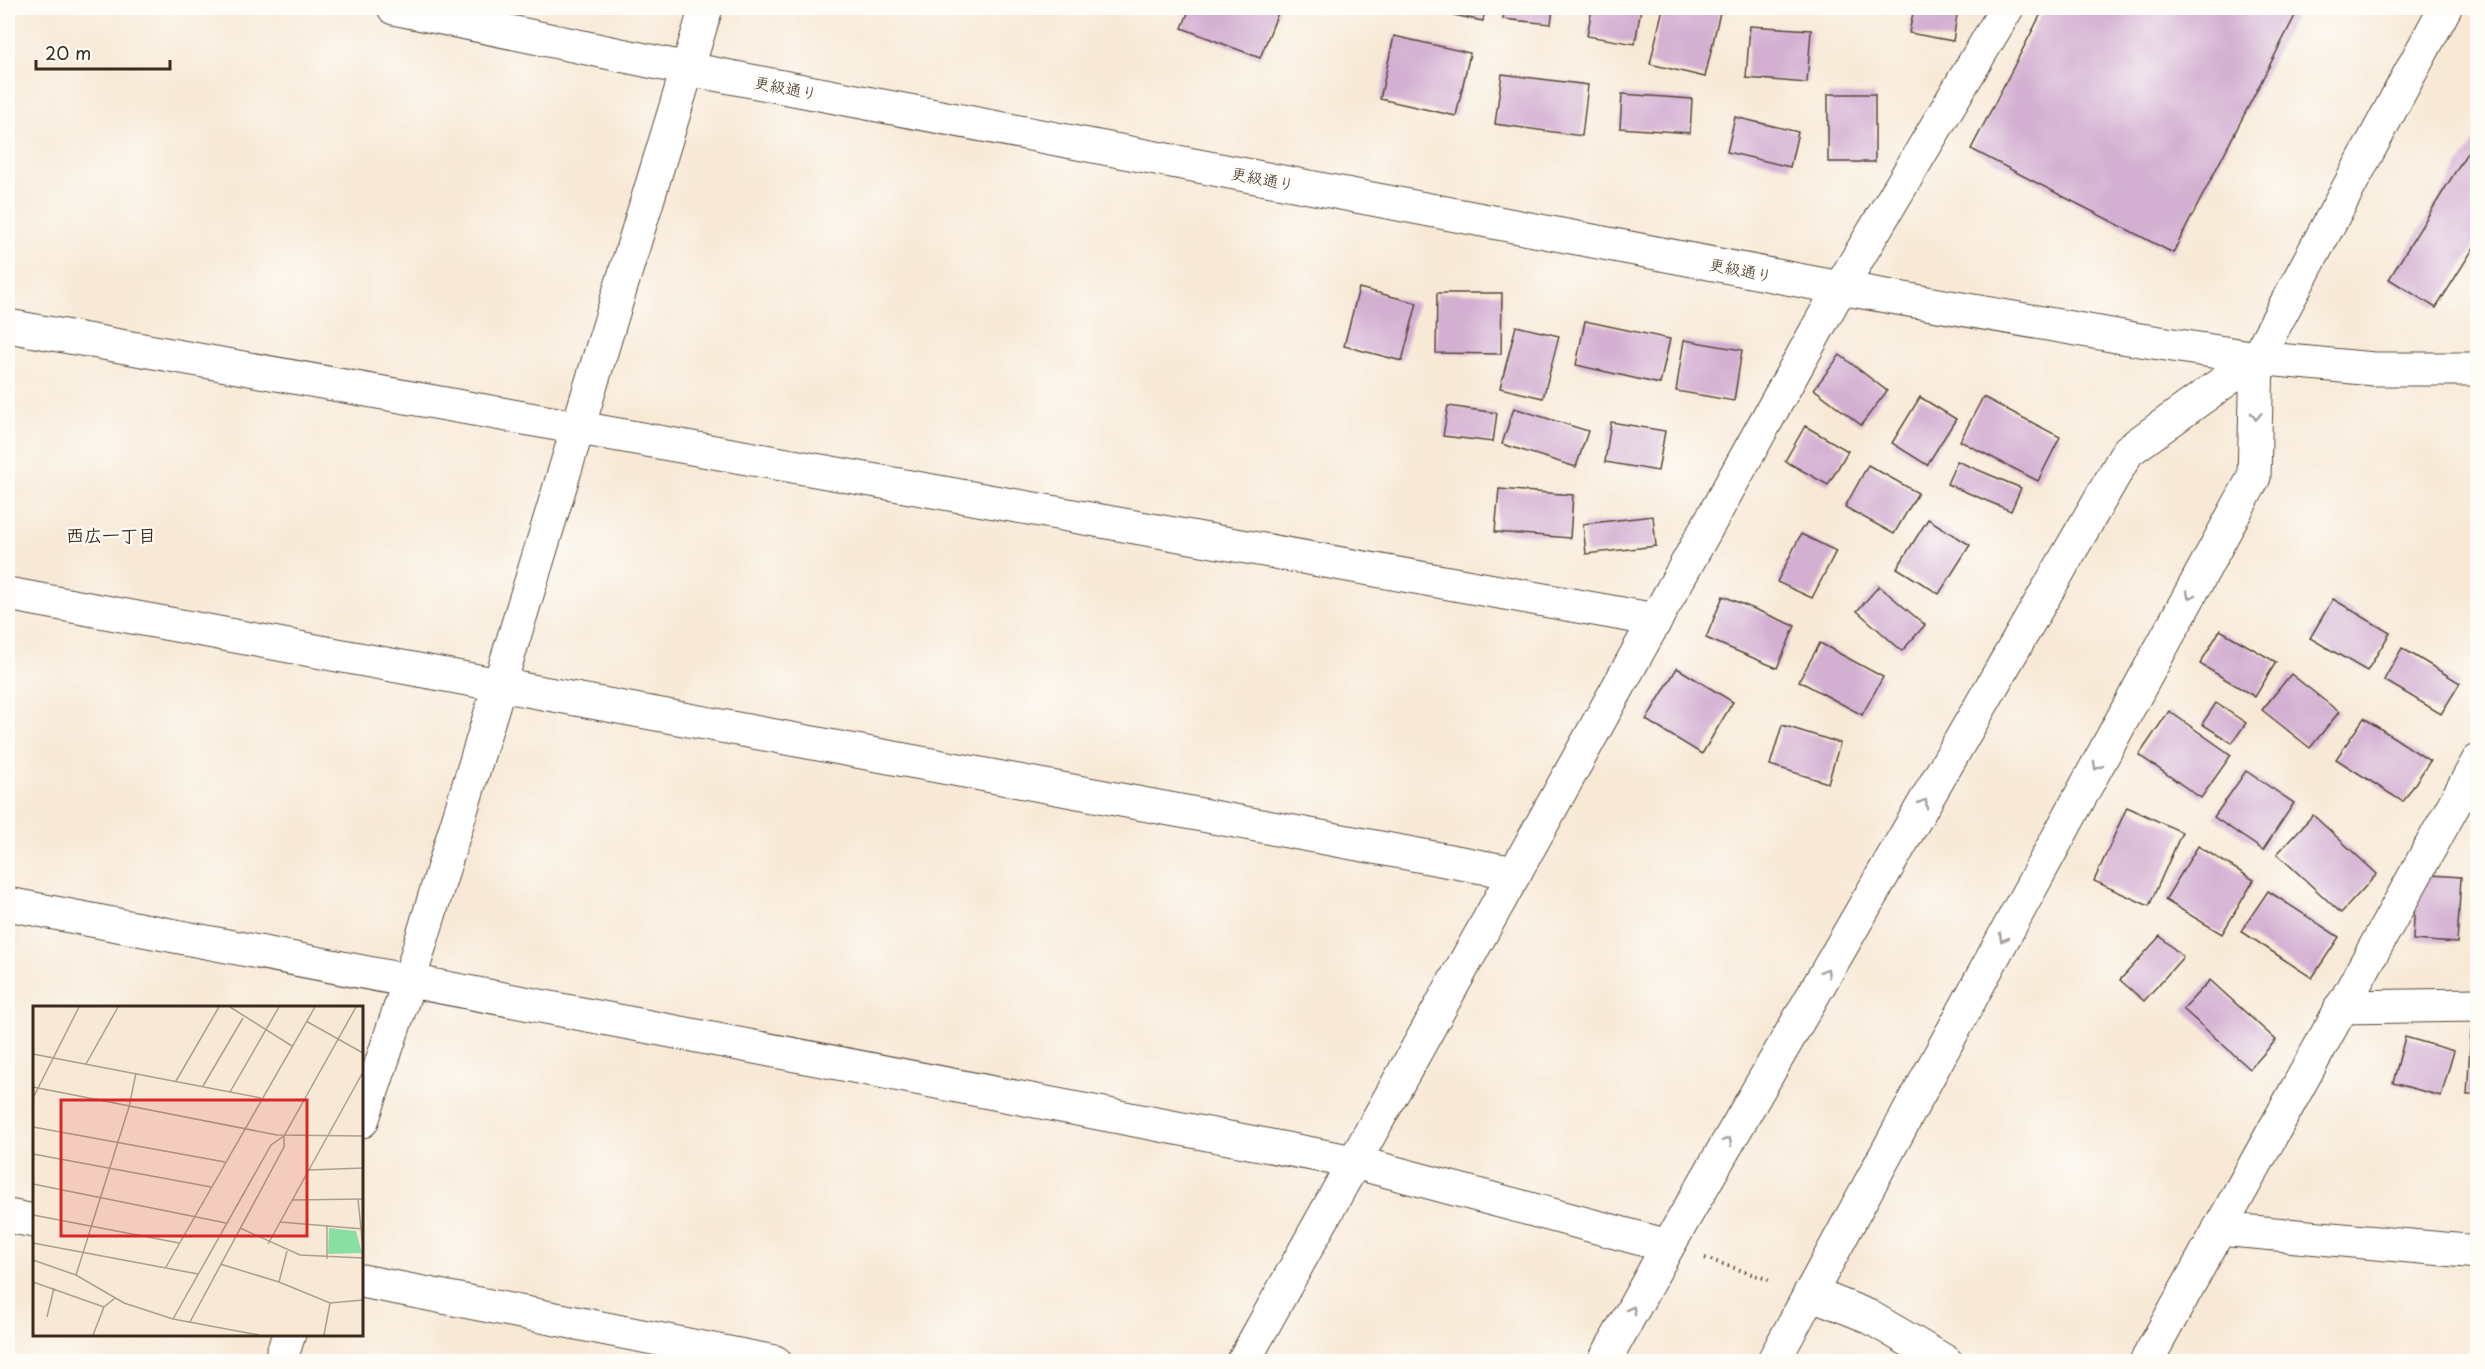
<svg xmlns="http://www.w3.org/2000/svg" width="2485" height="1369" font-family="'Playpen Sans','Klee One',sans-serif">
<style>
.building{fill:#d3afd2}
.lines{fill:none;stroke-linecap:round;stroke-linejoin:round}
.street-casing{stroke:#57473a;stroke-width:35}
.secondary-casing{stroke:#57473a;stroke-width:35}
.path{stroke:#57473a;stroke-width:4;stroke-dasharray:1.5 4.5;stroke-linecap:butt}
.street{stroke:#fff;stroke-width:33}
.secondary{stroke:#fff;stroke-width:33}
.oneway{stroke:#a79f9a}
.labels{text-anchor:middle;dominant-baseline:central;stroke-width:4.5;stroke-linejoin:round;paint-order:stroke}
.street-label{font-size:16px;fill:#3b2a1e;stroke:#fdfcf7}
.neighbourhood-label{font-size:18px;font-weight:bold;fill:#3b2a1e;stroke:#fdfcf7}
.inset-road{fill:none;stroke:#ac9d8d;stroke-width:1.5}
.view{fill:#d62828;fill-opacity:0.15;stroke:#d62828;stroke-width:3}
.inset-edge{fill:none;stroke:#3b2a1e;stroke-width:3}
</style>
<rect width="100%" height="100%" fill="#fdfcf7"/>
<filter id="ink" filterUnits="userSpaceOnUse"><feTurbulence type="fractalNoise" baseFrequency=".0167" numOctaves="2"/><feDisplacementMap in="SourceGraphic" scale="12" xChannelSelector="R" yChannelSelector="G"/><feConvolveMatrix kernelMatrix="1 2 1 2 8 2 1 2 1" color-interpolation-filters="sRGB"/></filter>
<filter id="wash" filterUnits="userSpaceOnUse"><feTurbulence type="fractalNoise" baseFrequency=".008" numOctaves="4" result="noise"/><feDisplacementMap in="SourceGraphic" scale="24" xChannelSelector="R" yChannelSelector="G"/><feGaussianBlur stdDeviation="1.35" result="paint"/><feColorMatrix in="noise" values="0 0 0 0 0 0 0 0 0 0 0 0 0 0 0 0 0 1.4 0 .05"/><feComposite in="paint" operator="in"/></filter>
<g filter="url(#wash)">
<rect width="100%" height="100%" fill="#f8e9d7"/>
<g id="blocks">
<!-- building -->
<g class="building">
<polygon points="1190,8 1280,8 1260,58 1182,28"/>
<polygon points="1420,8 1485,8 1483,21"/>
<polygon points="1505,8 1553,8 1551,24 1503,19"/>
<polygon points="1592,8 1641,8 1635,44 1587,36"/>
<polygon points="1663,8 1721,8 1705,77 1650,64"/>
<polygon points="1853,8 1884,8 1883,13"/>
<polygon points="1914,8 1958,8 1953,41 1909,33"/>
<polygon points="2044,8 2299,8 2173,253 1971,149"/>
<polygon points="1750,26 1811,30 1807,83 1746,78"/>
<polygon points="1394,36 1470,53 1456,116 1380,99"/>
<polygon points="1502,74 1588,85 1582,136 1495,124"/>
<polygon points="1622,94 1692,99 1690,133 1620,128"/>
<rect x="1828" y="94" width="47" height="68"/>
<polygon points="1735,117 1798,132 1790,167 1727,152"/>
<polygon points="2478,135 2478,241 2436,308 2389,279"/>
<polygon points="1359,288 1417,303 1402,361 1344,346"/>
<polygon points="1437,293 1502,293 1501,354 1436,353"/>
<polygon points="1585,321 1670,339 1660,384 1576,365"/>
<polygon points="1516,326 1559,336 1543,398 1500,388"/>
<polygon points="1684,340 1742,350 1734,401 1676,391"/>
<polygon points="1840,355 1887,391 1861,425 1814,389"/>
<polygon points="1920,397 1956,419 1927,465 1892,443"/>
<polygon points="1983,397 2060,437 2038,481 1960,441"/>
<polygon points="1448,406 1497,413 1493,442 1443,436"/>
<polygon points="1514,408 1588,431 1576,467 1502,444"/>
<polygon points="1611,422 1665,431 1658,471 1605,462"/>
<polygon points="1805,426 1848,451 1828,485 1785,461"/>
<polygon points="1957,461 2021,488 2011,511 1947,484"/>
<polygon points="1868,465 1918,493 1894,534 1845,507"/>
<polygon points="1499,489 1573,495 1570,538 1495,532"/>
<polygon points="1653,516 1656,546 1586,554 1583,524"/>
<polygon points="1928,519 1970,545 1939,594 1897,568"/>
<polygon points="1801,534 1836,551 1812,598 1777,582"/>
<polygon points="1879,586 1925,625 1902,651 1857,611"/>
<polygon points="1723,596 1795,626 1777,668 1706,638"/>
<polygon points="2333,599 2390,633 2367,671 2310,638"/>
<polygon points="2220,630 2276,662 2255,697 2200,664"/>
<polygon points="1820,643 1883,677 1862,715 1799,681"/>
<polygon points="2402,648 2460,683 2441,714 2384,680"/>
<polygon points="1677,668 1733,702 1702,754 1646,720"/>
<polygon points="2291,674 2339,712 2310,748 2262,710"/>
<polygon points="2216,703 2246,723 2232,743 2202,724"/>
<polygon points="2169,711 2231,755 2201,798 2139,755"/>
<polygon points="2364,718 2430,761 2403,802 2336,759"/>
<polygon points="1782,725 1840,743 1828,783 1770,765"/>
<polygon points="2246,771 2294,803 2263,850 2214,817"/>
<polygon points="2127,807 2182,832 2149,906 2094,881"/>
<polygon points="2313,815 2377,874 2341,913 2277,854"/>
<polygon points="2198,846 2254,880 2222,934 2165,900"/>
<polygon points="2416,874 2461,877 2457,943 2413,940"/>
<polygon points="2268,891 2339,937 2312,978 2241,931"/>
<polygon points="2160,936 2183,957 2144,1001 2120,980"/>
<polygon points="2210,980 2276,1040 2250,1069 2183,1009"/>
<polygon points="2471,1031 2478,1031 2478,1095 2467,1095"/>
<polygon points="2405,1037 2454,1051 2441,1096 2393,1083"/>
</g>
</g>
</g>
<g filter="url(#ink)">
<use href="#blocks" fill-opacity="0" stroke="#57473a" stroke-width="1.5"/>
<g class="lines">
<defs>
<g id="street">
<polyline points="8,326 1656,620"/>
<polyline points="8,594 1515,873"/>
<polyline points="8,904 1354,1162 1668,1246"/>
<polyline points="2341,1007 2478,1005"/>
<polyline points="362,1121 409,981 706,8"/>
<polyline points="8,1216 34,1221"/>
<polyline points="2219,1229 2478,1252"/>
<polyline points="362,1281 775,1362"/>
<polyline points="1810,1293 1868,1316 1946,1362"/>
<polyline points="280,1362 289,1334"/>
<polyline points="1243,1362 1840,288 2007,8"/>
<polyline points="1604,1362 1668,1246 2128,451 2257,358"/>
<polyline points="1773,1362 2254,477 2257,358"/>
<polyline points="2146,1362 2478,761"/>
</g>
<g id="secondary">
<polyline points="394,8 688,69 1840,288 2134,339 2257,358 2374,369 2478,369"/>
<polyline points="2257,358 2445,8"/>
</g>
</defs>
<!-- street casing -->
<use href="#street" class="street-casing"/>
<!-- secondary casing -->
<use href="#secondary" class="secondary-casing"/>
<!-- path -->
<polyline class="path" points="1705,1258 1772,1281"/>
<!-- street -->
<use href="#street" class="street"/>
<!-- secondary -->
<use href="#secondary" class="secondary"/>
</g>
<!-- one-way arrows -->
<defs><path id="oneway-chevron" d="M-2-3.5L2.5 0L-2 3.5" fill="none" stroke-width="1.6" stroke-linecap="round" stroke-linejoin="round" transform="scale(1.5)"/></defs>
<g class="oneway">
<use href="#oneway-chevron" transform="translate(2256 416) rotate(92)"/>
<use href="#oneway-chevron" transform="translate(2190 595) rotate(119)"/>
<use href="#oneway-chevron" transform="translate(2097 766) rotate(119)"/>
<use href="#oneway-chevron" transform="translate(1924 803) rotate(-60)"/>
<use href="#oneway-chevron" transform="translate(2003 938) rotate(119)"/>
<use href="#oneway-chevron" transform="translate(1826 972) rotate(-60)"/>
<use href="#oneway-chevron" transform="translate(1728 1141) rotate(-60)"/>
<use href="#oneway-chevron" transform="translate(1632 1310) rotate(-61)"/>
</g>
</g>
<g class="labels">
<!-- street labels -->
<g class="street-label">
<text transform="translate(786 87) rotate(11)">更級通り</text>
<text transform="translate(1263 178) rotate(11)">更級通り</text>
<text transform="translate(1741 269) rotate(11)">更級通り</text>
</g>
<!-- neighbourhood labels -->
<g class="neighbourhood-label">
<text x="111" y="534">西広一丁目</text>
</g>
</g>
<!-- overview -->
<g transform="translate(33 1006)">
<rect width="330" height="330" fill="#f8e9d7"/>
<path d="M296,222L323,225L329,247L295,248Z" fill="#89dfa2"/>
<path class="inset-road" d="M197,1L259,40M273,15L330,47M0,48L228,92M53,58L85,1M143,75L186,1M170,80L210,12M0,81L244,129L330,130M197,86L246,1M0,92L46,1M0,121L192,156M0,148L178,181M276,164L330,162M0,178L193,217M325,193L330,243M259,194L330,193M0,209L146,237M247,216L330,223M294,220V253M207,222L267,249L330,252M0,237L165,268M235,238L330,66M0,254L43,269L91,297L140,313L226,329M187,258L246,276L297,297L330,294M133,261L282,1M43,269L96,101L103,67M0,276L71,301M246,276L254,245M14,311L21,282M140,313L238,139L251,130L323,1M157,316L251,141V130M60,329L71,301L82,292M291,329L297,297"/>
<path class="view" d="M28,94H274V230H28Z"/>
<rect width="330" height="330" class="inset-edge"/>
</g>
<!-- margin -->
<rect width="2485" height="1369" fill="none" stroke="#fdfcf7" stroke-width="30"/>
<!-- scale -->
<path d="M36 60v9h134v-9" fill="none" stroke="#3b2a1e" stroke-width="3"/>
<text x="45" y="60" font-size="18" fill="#3b2a1e" stroke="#fdfcf7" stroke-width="4.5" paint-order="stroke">20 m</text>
</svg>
